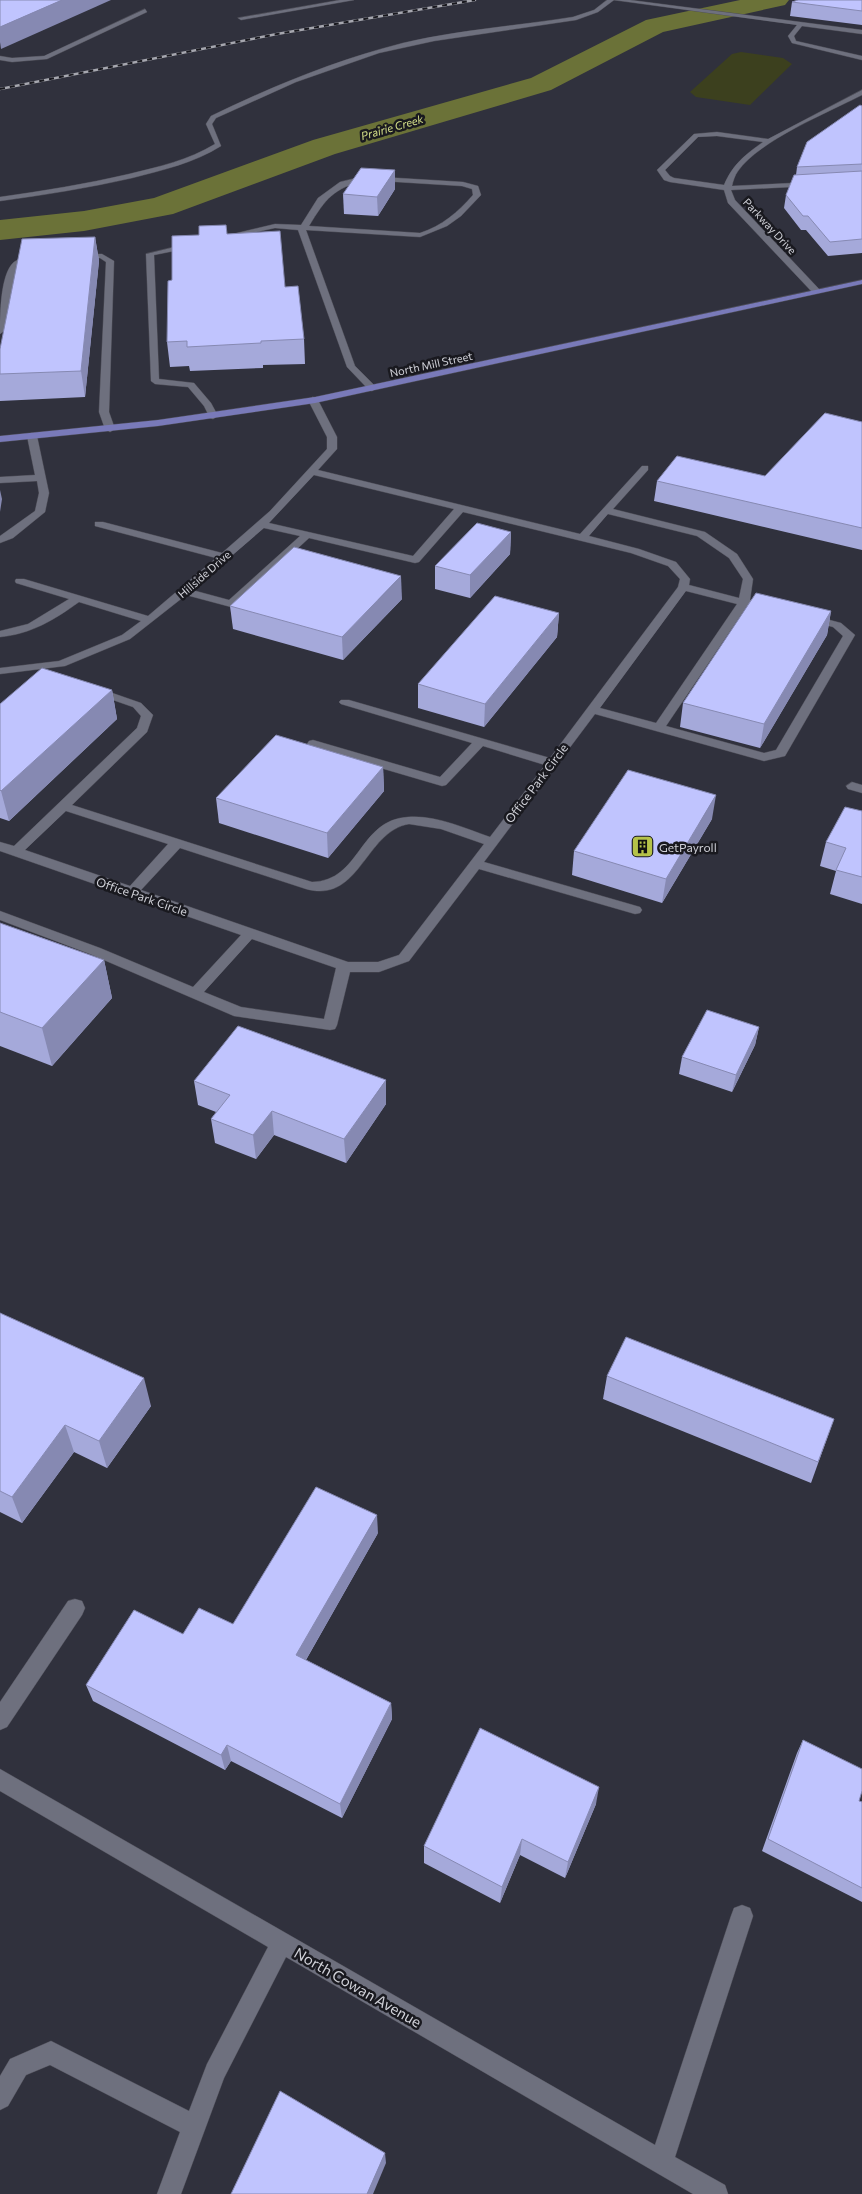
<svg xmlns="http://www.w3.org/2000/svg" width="862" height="2194" font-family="Commissioner,sans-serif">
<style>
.green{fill:#3c401e}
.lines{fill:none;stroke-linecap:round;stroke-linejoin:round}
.river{fill:#6b7238;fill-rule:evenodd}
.minor-casing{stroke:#4c4c56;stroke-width:1}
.major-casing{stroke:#4c4c56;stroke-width:1}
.minor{fill:#6e707e;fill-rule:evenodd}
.major{fill:#797ab9;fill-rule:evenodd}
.rail-casing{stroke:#a6a7af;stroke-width:2.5}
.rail{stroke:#19191f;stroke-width:2;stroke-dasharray:5;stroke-linecap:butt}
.wall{fill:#a5a9da}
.shaded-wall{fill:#8689b2}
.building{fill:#c0c4fe;stroke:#8689b2}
.labels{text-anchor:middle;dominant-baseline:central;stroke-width:5;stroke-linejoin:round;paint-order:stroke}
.far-water-label{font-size:11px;font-style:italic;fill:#d5e089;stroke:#19191f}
.far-street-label{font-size:11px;fill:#d1d2d9;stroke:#19191f}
.street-label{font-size:12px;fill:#d1d2d9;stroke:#19191f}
.poi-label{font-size:12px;fill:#d1d2d9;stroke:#19191f;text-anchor:start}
.near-street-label{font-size:15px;fill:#d1d2d9;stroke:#19191f}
</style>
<rect width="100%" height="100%" fill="#30313d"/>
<!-- green -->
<polygon class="green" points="741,52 783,58 792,64 750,105 696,97 690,92 732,54"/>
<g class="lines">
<!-- river -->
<polygon class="river" points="740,0 789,0 785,5 663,32 551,90 335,154 173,214 84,231 0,240 0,220 84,211 154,198 313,140 531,78 646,20"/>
<defs>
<g id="minor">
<polygon points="340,0 354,0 241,20 238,18"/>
<path d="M607,0H614L598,12L576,20L434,41L379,53L296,82L216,118L212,124L221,146C194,163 163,170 132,178C88,188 44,195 0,201V197C43,191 86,184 129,174C158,167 189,160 215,144L206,124L211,116C273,86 336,60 403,43C459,30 516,26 573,17L594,10Z"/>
<polygon points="614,0 630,0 862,30 862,34 802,26 794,36 796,41 862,56 862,60 792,43 788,36 797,25"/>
<polygon points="145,9 147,12 47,59 12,62 0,60 0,56 12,58 44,56"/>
<path d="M862,90V95C827,113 760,140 738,171C735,175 733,181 732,186L814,182L815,184L811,186L731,190L735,200L819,289V293H813L728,203L724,190L670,182L664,180L657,170L694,134L717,132L768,139ZM717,136L763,142C745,155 733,164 724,185L674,178L670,176L665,170L698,137Z"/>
<path d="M365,176L463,182L478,186L481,195L461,216L447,226L420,237L306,230L355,366L377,388L372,391L369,390L347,367L298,230L275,228L224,239L220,237L275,224L301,225L318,198L340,182ZM365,180L462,186L472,189L473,195C458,212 442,226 420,233L309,226C326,198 333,189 365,180Z"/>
<polygon points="191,243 194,243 194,247 154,255 159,379 194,383 211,403 218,416 213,419 210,418 204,406 188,387 155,384 151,381 146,254"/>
<polygon points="76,254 102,254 114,261 109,412 115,429 110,432 105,429 99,412 106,262 100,258 76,258"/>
<path d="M36,256L40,258L39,260L21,264L16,269L4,331L0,334C0,316 0,274 14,262C19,258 29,257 36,256Z"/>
<path d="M313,397L318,400L337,437V449L318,470L580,534L642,466H648V470L613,509L705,532L737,554L753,579L750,600L773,606L774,608L769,611L747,606L666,726L764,753L776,750L843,636L833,627L807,620L806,618L811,615L841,623L855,635L785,756L764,761L595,714L484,862L640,907L642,910L640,913L635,914L479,869L409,961L379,972H350L337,1025L335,1029L330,1030L234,1016L90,954L0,920V911L100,948L193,987L241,935L0,851V842L14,846L137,728L141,716L133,707L90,692L88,690L90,688H98L141,703L153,715L147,732L72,805L312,882C361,881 358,820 408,817C436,815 464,828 490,837L545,765L483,746L446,785L442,786L309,747L307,744L309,741L313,740L440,777L472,743L341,704L339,702L341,700H349L550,758L678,587L680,579L668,566L631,553L463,512L419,562L415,563L309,538L235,606L231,607L186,595L130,639L65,666L0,674V668L59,661L122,635L141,621L79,602C54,620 31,634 0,637V631L28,624L69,599L16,583L15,581L16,579H24L148,616L216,558L95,526V522H103L222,553L270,511L327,449V437L308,400ZM314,475L454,509L413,556L269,523ZM608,514L697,536L729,558L743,579L739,598L689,585L690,579L676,562L639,549L589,536ZM264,528L300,536L229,600L192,590ZM686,591L737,604L656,723L600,708ZM66,811L168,844L130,886L25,850ZM409,824L441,829L484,844L399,955L378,962H348L141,890L180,848L306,889C360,904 365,831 409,824ZM252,939L336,968L324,1019L241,1007L204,992Z"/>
<polygon points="32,433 37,436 49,493 45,512 13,538 0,543 0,536 35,511 39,493 37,481 0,483 0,477 35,475 27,436"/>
<polygon points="852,782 862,785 862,793 848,789 846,786"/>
<polygon points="75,1599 82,1601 85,1608 82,1615 7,1727 0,1730 0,1702 68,1601"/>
<polygon points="0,1769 655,2145 731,1916 734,1908 742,1905 750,1908 753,1916 675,2157 725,2185 728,2194 693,2194 286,1957 224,2078 181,2194 157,2194 180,2132 50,2065 26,2075 8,2106 0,2110 0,2076 10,2059 51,2041 189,2111 207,2064 268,1947 0,1791"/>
</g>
<polygon id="major" points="862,280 862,284 315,403 158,426 0,442 0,436 158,420 315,397"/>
</defs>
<!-- minor casing -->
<use href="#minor" class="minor-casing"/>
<!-- major casing -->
<use href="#major" class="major-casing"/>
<!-- minor -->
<use href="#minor" class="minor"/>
<!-- major -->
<use href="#major" class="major"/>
<defs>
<polyline id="rail" points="0,89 277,34 475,0"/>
</defs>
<!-- rail casing -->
<use href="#rail" class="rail-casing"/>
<!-- rail -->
<use href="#rail" class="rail"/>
</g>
<!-- wall -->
<g class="wall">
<polygon points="862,0 862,25 790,16 792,2"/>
<polygon points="862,106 862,253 828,256 806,230 801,230 784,208 786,195 796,175 797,167"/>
<polygon points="395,189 378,216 344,214 343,194"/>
<polygon points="227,234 285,287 304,339 305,364 263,365 263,368 190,371 189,366 170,367 167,342"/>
<polygon points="95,237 99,261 85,397 0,401 0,349"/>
<polygon points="862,422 862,550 654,501 657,481 765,476"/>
<polygon points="511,532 510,554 470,598 435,589 435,566"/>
<polygon points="402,599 343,660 233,629 230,606"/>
<polygon points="831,611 827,635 760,748 680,727 683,703"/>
<polygon points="559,613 557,637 484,727 418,708 418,684"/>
<polygon points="112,690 117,719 9,821 0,818 0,704"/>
<polygon points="383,767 384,791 328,858 219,823 216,798"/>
<polygon points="862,811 862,904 830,894 836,871 820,866 826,842"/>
<polygon points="712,819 662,903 572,875 574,851"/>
<polygon points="0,923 104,960 112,998 52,1066 0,1046"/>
<polygon points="759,1027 755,1045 732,1092 679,1074 682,1057"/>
<polygon points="194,1081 386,1104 346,1163 274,1135 256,1159 215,1143 211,1119 216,1112 198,1105"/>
<polygon points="0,1313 151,1406 107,1468 74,1452 22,1523 0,1512"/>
<polygon points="607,1376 834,1419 811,1483 603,1399"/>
<polygon points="378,1533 306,1660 391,1703 392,1719 342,1818 231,1761 225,1770 93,1701 86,1685 183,1634 233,1624"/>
<polygon points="803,1740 859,1801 862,1802 862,1902 762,1851 797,1753"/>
<polygon points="596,1804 565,1878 520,1855 500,1903 424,1863 424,1846"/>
</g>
<!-- shaded-wall -->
<g class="shaded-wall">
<polygon points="62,0 111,0 1,49 0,42 0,27"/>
<polygon points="395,170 395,189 378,216 377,197"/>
<polygon points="95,237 99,261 85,397 81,371"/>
<polygon points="0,490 2,499 0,512"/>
<polygon points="511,532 510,554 470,598 470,575"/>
<polygon points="401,576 402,599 343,660 342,637"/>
<polygon points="831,611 827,635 760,748 764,724"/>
<polygon points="559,613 557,637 484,727 485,704"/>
<polygon points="112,690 117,719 9,821 1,791"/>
<polygon points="383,767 384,791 328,858 327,833"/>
<polygon points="716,795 712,819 662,903 666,879"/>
<polygon points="104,960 112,998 52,1066 42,1028"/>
<polygon points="759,1027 755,1045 732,1092 736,1075"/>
<polygon points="386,1080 386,1104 346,1163 344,1139"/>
<polygon points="272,1111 274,1135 256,1159 253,1135"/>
<polygon points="144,1378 151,1406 107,1468 99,1441"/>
<polygon points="65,1425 74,1452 22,1523 12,1497"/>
<polygon points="377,1515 378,1533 299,1672 296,1655"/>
<polygon points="391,1703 392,1719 342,1818 340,1804"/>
<polygon points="227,1745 231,1761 225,1770 221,1755"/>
<polygon points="599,1787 596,1804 565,1878 568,1862"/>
<polygon points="522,1839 520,1855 500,1903 502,1887"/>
<polygon points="385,2153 386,2163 373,2194 367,2194"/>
</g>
<!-- building -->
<g class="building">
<polygon points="0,0 62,0 0,27"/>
<polygon points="798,0 862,0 862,11 792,2"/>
<polygon points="860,105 862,106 862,164 797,167 807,142"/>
<polygon points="361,168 395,170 377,197 343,194"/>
<polygon points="862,171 862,239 830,242 808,216 803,216 786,195 794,175"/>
<polygon points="226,225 227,234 280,231 285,287 298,286 304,339 261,341 261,343 187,347 187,341 167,342 168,281 172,280 172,236 199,235 199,226"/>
<polygon points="95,237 81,371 0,374 0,349 22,239"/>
<polygon points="825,413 862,422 862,528 657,481 677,456 765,476"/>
<polygon points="477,523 511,532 470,575 435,566"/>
<polygon points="294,547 401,576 342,637 230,606"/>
<polygon points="756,593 831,611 764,724 683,703"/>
<polygon points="495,596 559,613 485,704 418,684"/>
<polygon points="42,668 112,690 1,791 0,790 0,704"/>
<polygon points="276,735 383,767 327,833 216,798"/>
<polygon points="628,770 716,795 666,879 574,851"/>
<polygon points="845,807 862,811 862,877 836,870 846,848 826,842"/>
<polygon points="0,923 104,960 42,1028 0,1012"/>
<polygon points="707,1010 759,1027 736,1075 682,1057"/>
<polygon points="238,1026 386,1080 344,1139 272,1111 253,1135 211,1119 230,1095 194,1081"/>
<polygon points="0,1313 144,1378 99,1441 65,1425 12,1497 0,1491"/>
<polygon points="626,1337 834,1419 818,1462 607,1376"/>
<polygon points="316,1487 377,1515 296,1655 391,1703 340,1804 227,1745 221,1755 86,1685 134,1610 183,1634 199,1608 233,1624"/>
<polygon points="480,1728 599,1787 568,1862 522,1839 502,1887 424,1846"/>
<polygon points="803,1740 862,1769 862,1791 859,1801 862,1802 862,1888 768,1839"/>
<polygon points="280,2091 385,2153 367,2194 231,2194"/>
</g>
<!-- icons -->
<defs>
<symbol id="building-square" viewBox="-11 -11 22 22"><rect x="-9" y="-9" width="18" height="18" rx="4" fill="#b5c249" stroke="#19191f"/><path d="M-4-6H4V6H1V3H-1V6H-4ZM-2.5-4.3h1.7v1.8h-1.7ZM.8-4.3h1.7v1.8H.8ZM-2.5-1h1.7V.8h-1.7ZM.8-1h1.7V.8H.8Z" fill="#111"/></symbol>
</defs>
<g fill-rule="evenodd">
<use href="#building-square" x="630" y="834" width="25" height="25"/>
</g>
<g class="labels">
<!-- far-water labels -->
<g class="far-water-label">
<text transform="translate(392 127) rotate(-16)">Prairie Creek</text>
</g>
<!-- far-street labels -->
<g class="far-street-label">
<text transform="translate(770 226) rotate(47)">Parkway Drive</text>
<text transform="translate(431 364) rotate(-12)">North Mill Street</text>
<text transform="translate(204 574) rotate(-41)">Hillside Drive</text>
</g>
<!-- street labels -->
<g class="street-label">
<text transform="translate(536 783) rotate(-53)">Office Park Circle</text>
<text transform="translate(142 896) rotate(19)">Office Park Circle</text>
</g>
<!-- poi labels -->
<g class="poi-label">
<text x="659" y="847">GetPayroll</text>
</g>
<!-- near-street labels -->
<g class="near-street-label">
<text transform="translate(358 1987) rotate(30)">North Cowan Avenue</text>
</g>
</g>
</svg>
